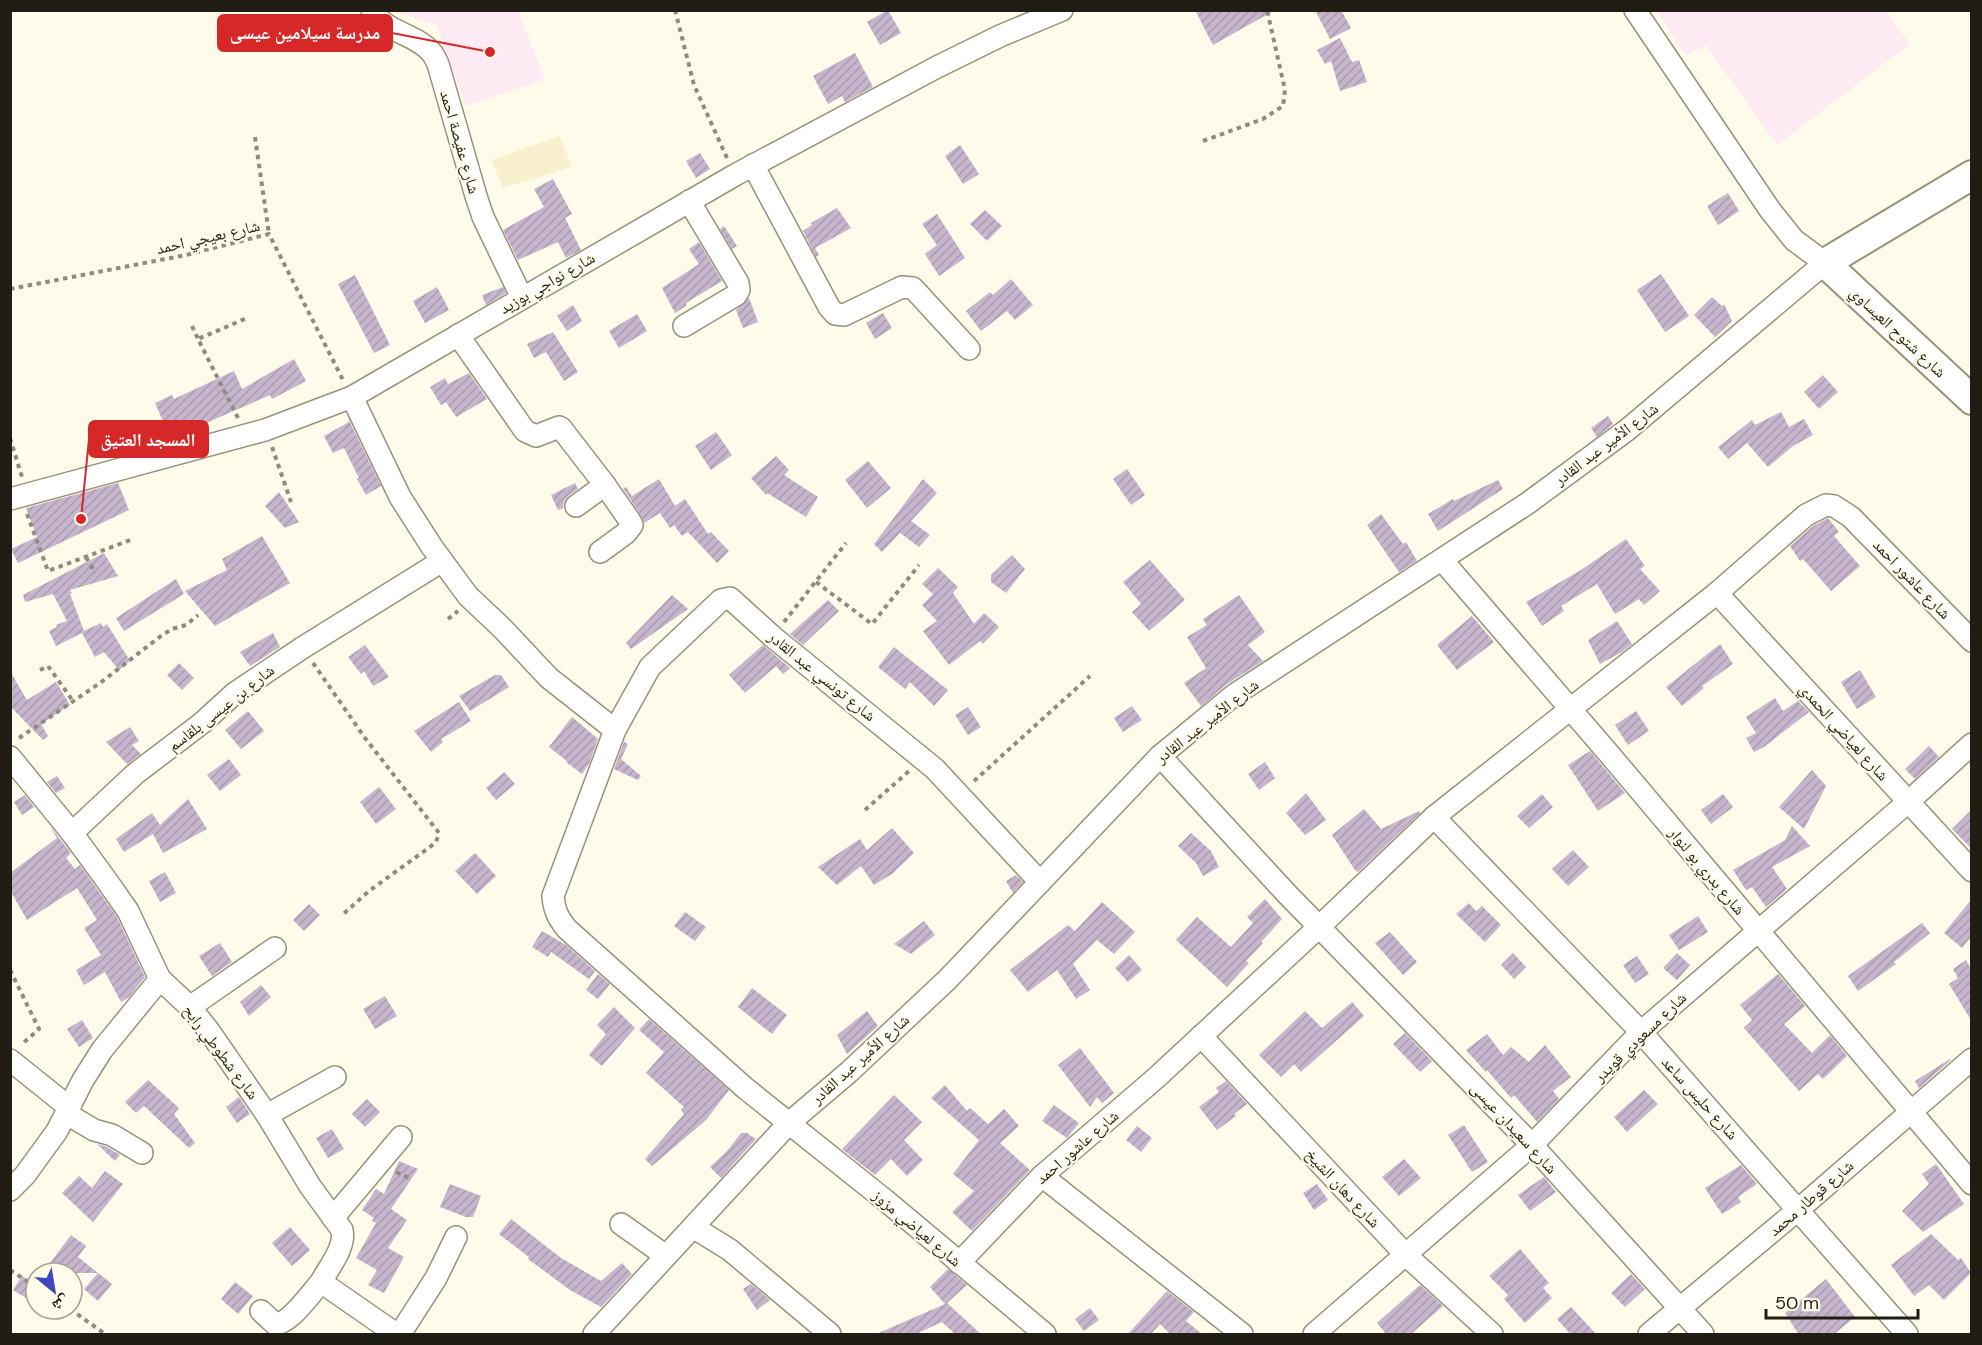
<svg xmlns="http://www.w3.org/2000/svg" width="1982" height="1345" font-family="'DM Sans','Noto Naskh Arabic',sans-serif">
<style>
.education{fill:#feeaf2}
.built{fill:#f9f1ce}
.building{fill:url(#building-hatch)}
.lines{fill:none;stroke-linecap:round;stroke-linejoin:round}
.street-casing{stroke:#989279;stroke-width:24}
.secondary-casing{stroke:#989279;stroke-width:32}
.path{stroke:#8f8c7f;stroke-width:4;stroke-dasharray:4.5 4.5;stroke-linecap:butt}
.street{stroke:#fff;stroke-width:21}
.secondary{stroke:#fff;stroke-width:28}
.labels{text-anchor:middle;dominant-baseline:central;stroke-width:4.5;stroke-linejoin:round;paint-order:stroke}
.street-label{font-size:16px;fill:#201d14;stroke:#fefbea}
.leader{fill:none;stroke:#d62828;stroke-width:2}
.callout-dot{fill:#d62828;stroke:#fefbea;stroke-width:2}
.callout{fill:#d62828;stroke:#d62828;stroke-width:2}
.callout-label{font-size:18px;text-anchor:middle;font-weight:bold;fill:#fff}
</style>
<defs>
<pattern id="building-hatch" width="6" height="6" patternUnits="userSpaceOnUse" patternTransform="scale(1.5)"><rect width="6" height="6" fill="#c6b5cc"/><path d="M-1 1l2-2M0 6l6-6M5 7l2-2" fill="none" stroke="#aa9bae"/></pattern>
</defs>
<rect width="100%" height="100%" fill="#fefbea"/>
<!-- education -->
<g class="education">
<polygon points="392,11 518,11 545,79 466,106 437,25"/>
<polygon points="1656,11 1885,11 1910,44 1777,145 1706,45 1686,56"/>
</g>
<!-- built -->
<polygon class="built" points="560,136 572,167 503,188 491,160"/>
<!-- building -->
<g class="building">
<polygon points="888,10 901,33 880,45 867,22"/>
<polygon points="1195,10 1275,10 1213,45"/>
<polygon points="1315,10 1341,10 1351,28 1330,39"/>
<polygon points="1340,38 1352,62 1359,60 1367,82 1340,91 1331,61 1325,64 1317,50"/>
<polygon points="855,53 873,87 845,102 842,96 828,104 813,76"/>
<polygon points="960,145 979,174 963,184 945,156"/>
<polygon points="700,153 710,169 696,178 686,161"/>
<polygon points="553,179 572,214 565,218 581,250 566,258 558,242 518,260 503,230 544,207 534,189"/>
<polygon points="1728,193 1739,211 1718,225 1707,206"/>
<polygon points="837,208 851,228 815,248 819,255 816,257 803,231 812,225 811,223"/>
<polygon points="985,210 1002,226 987,241 970,224"/>
<polygon points="937,214 965,258 939,276 925,254 937,245 922,224"/>
<polygon points="724,226 737,246 732,249 720,229"/>
<polygon points="699,242 722,281 686,303 686,306 675,313 662,288 699,264 689,249"/>
<polygon points="1661,274 1689,316 1665,332 1637,290"/>
<polygon points="355,275 390,345 374,353 338,284"/>
<polygon points="1011,279 1033,305 1015,320 1007,311 981,331 966,311 990,292 993,295"/>
<polygon points="437,287 449,310 425,323 413,301"/>
<polygon points="503,287 506,293 486,305 482,295"/>
<polygon points="1712,297 1722,306 1724,304 1732,321 1715,337 1694,315"/>
<polygon points="749,298 758,322 743,328 736,310"/>
<polygon points="573,305 582,321 567,331 557,316"/>
<polygon points="883,313 892,328 875,339 866,323"/>
<polygon points="637,314 647,331 619,348 609,331"/>
<polygon points="553,332 578,372 564,381 546,352 534,358 527,344"/>
<polygon points="294,359 306,381 272,399 270,395 206,423 208,426 172,442 155,403 172,395 174,399 234,371 242,389"/>
<polygon points="469,373 487,399 456,417 446,402 441,405 430,387 445,378 448,384"/>
<polygon points="1823,375 1838,392 1819,409 1804,392"/>
<polygon points="1781,412 1789,427 1804,419 1813,435 1793,446 1768,467 1747,443 1728,459 1718,447 1752,420 1755,425"/>
<polygon points="1608,416 1613,424 1597,437 1591,428"/>
<polygon points="348,418 381,486 366,495 357,479 359,478 344,448 333,453 324,436 349,422"/>
<polygon points="716,432 732,455 711,470 695,446"/>
<polygon points="776,456 789,470 784,475 818,497 806,517 767,493 766,495 751,478"/>
<polygon points="868,461 891,488 867,508 845,480"/>
<polygon points="1127,469 1145,495 1131,505 1113,479"/>
<polygon points="659,479 675,506 685,499 708,534 711,532 729,551 717,563 688,532 682,536 674,525 670,528 660,513 644,523 640,514 623,488 626,487 632,496"/>
<polygon points="923,479 937,493 911,521 930,535 919,547 900,533 882,552 874,544"/>
<polygon points="1498,480 1503,489 1438,531 1428,514 1453,499 1454,501"/>
<polygon points="118,483 129,510 18,563 11,549 37,537 26,508"/>
<polygon points="575,483 578,489 568,496 564,501 563,508 558,510 551,495"/>
<polygon points="279,492 299,522 285,528 265,506"/>
<polygon points="1381,514 1403,544 1406,542 1417,561 1399,572 1367,525"/>
<polygon points="1828,518 1839,532 1834,536 1860,566 1831,591 1803,559 1800,561 1790,546 1813,526"/>
<polygon points="262,536 290,583 215,626 185,591 227,570 222,559"/>
<polygon points="1626,539 1645,566 1640,569 1660,591 1644,605 1639,599 1615,614 1597,584 1561,606 1564,611 1542,626 1526,602 1581,570"/>
<polygon points="104,553 118,576 70,590 72,593 70,594 84,631 101,623 103,627 107,624 130,661 119,670 104,652 95,657 82,633 56,646 49,631 57,627 56,625 67,621 53,594 25,602 23,595"/>
<polygon points="1012,555 1025,569 1006,593 991,582 991,575"/>
<polygon points="1150,560 1185,600 1149,631 1132,612 1141,604 1123,582"/>
<polygon points="938,568 958,587 953,593 974,624 984,613 999,627 983,644 980,641 949,665 923,631 937,621 922,605 933,594 922,584"/>
<polygon points="176,579 184,594 124,631 116,618"/>
<polygon points="672,595 688,609 631,649 626,643"/>
<polygon points="1239,595 1265,632 1248,645 1263,661 1227,684 1201,706 1184,683 1206,668 1187,637 1207,625 1203,619"/>
<polygon points="828,600 839,611 803,645 790,634"/>
<polygon points="1472,616 1494,642 1457,670 1437,645"/>
<polygon points="1617,621 1632,644 1622,652 1600,664 1588,640"/>
<polygon points="273,633 280,647 250,666 240,652"/>
<polygon points="1720,644 1733,664 1702,686 1704,688 1682,706 1666,687"/>
<polygon points="365,645 389,677 373,686 364,671 361,674 348,657"/>
<polygon points="763,645 790,668 783,674 776,666 745,693 729,675"/>
<polygon points="894,647 948,690 934,706 910,682 905,689 878,667"/>
<polygon points="179,663 194,678 182,690 167,675"/>
<polygon points="1860,670 1876,697 1857,709 1841,682"/>
<polygon points="10,671 27,700 56,682 70,705 41,724 48,736 43,740 10,706"/>
<polygon points="495,675 501,675 509,687 470,711 459,696"/>
<polygon points="1775,698 1783,711 1798,701 1809,712 1764,747 1754,752 1746,738 1756,733 1746,717"/>
<polygon points="459,702 471,721 441,739 443,742 431,752 414,731"/>
<polygon points="1132,706 1142,720 1123,732 1114,718"/>
<polygon points="968,707 981,727 968,735 955,715"/>
<polygon points="248,711 264,731 241,749 225,730"/>
<polygon points="1636,711 1649,731 1628,745 1615,725"/>
<polygon points="572,717 598,739 589,764 582,774 566,762 567,761 549,747"/>
<polygon points="130,727 139,741 132,745 141,754 127,764 106,742"/>
<polygon points="624,742 628,744 621,759 641,776 638,780 614,769"/>
<polygon points="1929,746 1939,757 1915,779 1905,769"/>
<polygon points="1590,751 1625,793 1598,811 1568,765"/>
<polygon points="229,759 241,775 220,791 207,775"/>
<polygon points="1265,762 1275,778 1259,790 1248,774"/>
<polygon points="1812,770 1826,786 1804,829 1779,807"/>
<polygon points="504,772 515,784 496,800 486,788"/>
<polygon points="57,776 65,788 56,793 47,782"/>
<polygon points="379,787 396,809 376,824 360,802"/>
<polygon points="1306,793 1326,820 1305,835 1286,813"/>
<polygon points="1542,794 1553,807 1529,828 1517,816"/>
<polygon points="1723,794 1733,807 1711,824 1701,810"/>
<polygon points="25,795 34,807 22,815 14,802"/>
<polygon points="188,799 207,829 163,853 153,834 124,852 116,839 152,813 160,825"/>
<polygon points="1364,809 1381,829 1419,811 1420,813 1358,872 1355,870 1332,835"/>
<polygon points="1971,810 1971,848 1952,829"/>
<polygon points="50,826 71,853 66,858 75,869 80,865 117,917 145,977 129,997 121,1002 105,972 84,985 76,970 101,955 84,928 97,920 77,888 27,920 10,890 10,873 57,838"/>
<polygon points="1792,826 1810,846 1772,867 1787,889 1766,907 1752,887 1746,890 1733,870 1785,840"/>
<polygon points="892,828 914,853 892,874 874,885 861,866 837,885 818,867 860,839 867,850"/>
<polygon points="1191,833 1211,851 1219,867 1203,876 1196,863 1178,846"/>
<polygon points="1573,850 1589,867 1568,886 1552,869"/>
<polygon points="475,853 496,876 477,894 455,871"/>
<polygon points="165,872 176,893 160,902 149,881"/>
<polygon points="1016,875 1023,882 1013,893 1006,881"/>
<polygon points="1265,899 1282,919 1261,942 1263,943 1246,961 1249,963 1227,987 1176,940 1197,917 1231,947 1253,923 1247,917"/>
<polygon points="1971,900 1971,937 1962,948 1944,933"/>
<polygon points="1102,902 1135,932 1114,954 1097,940 1073,964 1090,990 1076,999 1057,970 1028,992 1010,970 1068,925 1075,931"/>
<polygon points="1469,903 1476,911 1482,906 1501,925 1485,942 1456,914"/>
<polygon points="309,904 320,915 304,931 293,920"/>
<polygon points="685,912 706,927 695,941 674,926"/>
<polygon points="1698,916 1708,932 1679,950 1669,935"/>
<polygon points="924,921 935,935 911,954 894,944"/>
<polygon points="1922,923 1930,933 1894,962 1896,964 1858,991 1848,976"/>
<polygon points="542,931 566,945 595,971 589,979 551,952 548,957 532,947"/>
<polygon points="1390,932 1417,962 1403,975 1375,943"/>
<polygon points="220,943 232,962 212,976 199,956"/>
<polygon points="1513,953 1526,967 1514,979 1501,965"/>
<polygon points="1677,953 1690,965 1677,980 1663,968"/>
<polygon points="1129,955 1142,970 1128,982 1115,968"/>
<polygon points="1637,956 1649,974 1635,983 1623,965"/>
<polygon points="1966,960 1971,969 1971,1020 1949,984 1958,978 1953,969"/>
<polygon points="598,974 610,984 598,999 586,990"/>
<polygon points="1778,974 1805,1006 1784,1024 1812,1053 1830,1035 1847,1056 1823,1079 1818,1074 1799,1091 1744,1028 1752,1020 1740,1005"/>
<polygon points="261,985 271,997 249,1016 240,1002"/>
<polygon points="752,988 787,1015 772,1034 738,1007"/>
<polygon points="385,996 397,1016 375,1029 363,1009"/>
<polygon points="1352,1002 1364,1016 1301,1072 1294,1064 1281,1077 1259,1055 1305,1011 1322,1028"/>
<polygon points="614,1007 635,1028 602,1066 589,1055 606,1034 597,1025"/>
<polygon points="867,1011 878,1026 847,1054 837,1035"/>
<polygon points="649,1019 729,1090 706,1120 652,1166 645,1159 684,1114 681,1110 684,1107 646,1073 664,1052 639,1030"/>
<polygon points="82,1020 93,1038 79,1047 67,1029"/>
<polygon points="1405,1033 1432,1061 1420,1072 1393,1044"/>
<polygon points="1487,1034 1503,1055 1511,1047 1529,1062 1545,1045 1571,1077 1553,1091 1559,1099 1537,1122 1514,1095 1511,1098 1487,1070 1486,1072 1466,1050"/>
<polygon points="1080,1048 1114,1093 1102,1103 1097,1097 1090,1107 1058,1065"/>
<polygon points="1950,1059 1951,1060 1919,1088 1915,1081"/>
<polygon points="148,1080 179,1108 174,1114 195,1143 189,1148 144,1106 136,1113 125,1102"/>
<polygon points="1226,1081 1247,1104 1234,1114 1236,1116 1217,1130 1199,1107 1219,1092 1216,1088"/>
<polygon points="945,1085 967,1111 970,1108 988,1124 1004,1109 1019,1126 1000,1143 1030,1170 972,1231 952,1212 974,1191 953,1174 979,1140 931,1098"/>
<polygon points="1644,1090 1658,1104 1627,1132 1614,1117"/>
<polygon points="894,1095 922,1122 904,1140 923,1160 907,1176 891,1159 875,1175 842,1149"/>
<polygon points="239,1097 250,1114 237,1123 226,1107"/>
<polygon points="367,1099 380,1112 365,1127 352,1114"/>
<polygon points="1054,1105 1079,1123 1067,1138 1042,1121"/>
<polygon points="1464,1125 1488,1162 1472,1172 1448,1135"/>
<polygon points="1137,1126 1152,1138 1141,1152 1126,1140"/>
<polygon points="332,1129 344,1149 328,1158 316,1138"/>
<polygon points="741,1133 747,1133 756,1139 721,1178 710,1167 728,1150"/>
<polygon points="97,1144 107,1147 120,1155 115,1161"/>
<polygon points="1404,1159 1421,1178 1399,1196 1382,1177"/>
<polygon points="399,1161 418,1169 391,1209 407,1220 388,1248 404,1257 384,1293 368,1285 377,1270 356,1258 376,1223 372,1221 374,1218 362,1210 376,1189 384,1194"/>
<polygon points="1936,1164 1964,1204 1923,1232 1902,1211 1929,1184 1922,1174"/>
<polygon points="1741,1165 1757,1184 1738,1197 1741,1202 1722,1214 1705,1188"/>
<polygon points="105,1171 123,1184 93,1222 62,1193 79,1176 92,1188"/>
<polygon points="1544,1177 1556,1192 1530,1211 1518,1195"/>
<polygon points="450,1184 481,1196 473,1217 466,1217 440,1207"/>
<polygon points="1317,1184 1328,1200 1314,1210 1303,1193"/>
<polygon points="511,1219 561,1258 601,1281 622,1263 632,1274 601,1307 570,1290 528,1259 529,1257 499,1234"/>
<polygon points="290,1227 310,1250 292,1266 272,1243"/>
<polygon points="1931,1234 1958,1260 1961,1258 1971,1273 1944,1300 1929,1285 1914,1296 1891,1265"/>
<polygon points="71,1235 86,1246 78,1257 112,1284 98,1301 84,1289 98,1273 63,1273 50,1263"/>
<polygon points="1520,1249 1549,1283 1543,1288 1552,1298 1525,1323 1504,1299 1508,1295 1489,1276"/>
<polygon points="948,1269 967,1285 947,1303 982,1335 956,1335 942,1322 914,1335 874,1335 945,1304 930,1287"/>
<polygon points="1631,1274 1645,1289 1625,1307 1611,1293"/>
<polygon points="22,1276 36,1284 36,1304 13,1290"/>
<polygon points="1826,1279 1855,1317 1833,1335 1799,1335 1785,1313"/>
<polygon points="235,1282 253,1296 238,1314 221,1299"/>
<polygon points="751,1284 770,1300 757,1310 743,1289"/>
<polygon points="1420,1285 1443,1306 1410,1335 1387,1335 1377,1323"/>
<polygon points="1167,1291 1194,1312 1186,1321 1203,1335 1171,1335 1160,1324 1150,1335 1127,1335"/>
<polygon points="1571,1307 1597,1335 1571,1335 1557,1319"/>
<polygon points="1090,1308 1099,1320 1084,1331 1075,1319"/>
</g>
<g class="lines">
<defs>
<g id="street">
<path d="M372,10C387,34 415,33 431,52C434,55 436,60 438,64L476,196L483,217L522,298"/>
<polyline points="753,165 829,307 835,314 844,315 902,287 913,288 969,349"/>
<polyline points="684,326 736,295 739,290 738,283 689,201"/>
<polyline points="458,335 525,431 536,436 559,427 561,428 605,485 576,506"/>
<polyline points="352,397 400,497 432,547 468,596 502,628 549,678 615,730"/>
<polyline points="10,499 265,430 352,397 735,175 937,67 1000,36 1062,10"/>
<polyline points="600,552 626,533 632,525 630,521 605,485"/>
<polyline points="1442,560 1610,755 1972,1184"/>
<polyline points="1717,593 1972,871"/>
<polyline points="1160,756 1287,894 1532,1145 1703,1334"/>
<path d="M10,757L72,833L107,881L128,911L160,979L190,1007L209,1031L267,1115L310,1186L342,1230C346,1247 329,1267 321,1282L396,1334"/>
<polyline points="1434,817 1641,1032 1907,1334"/>
<polyline points="72,833 135,774 202,723 235,693 302,648 442,561"/>
<path d="M1040,882L935,769L773,637L730,598L721,600L650,667L615,730L553,896C554,910 558,918 567,929L745,1088L885,1200L1045,1334"/>
<polyline points="190,1007 275,948"/>
<polyline points="1201,1036 1406,1255 1492,1334"/>
<polyline points="10,1060 70,1108"/>
<polyline points="67,1114 94,1130 112,1135 142,1153"/>
<polyline points="267,1115 335,1077"/>
<polyline points="1042,1176 1242,1334"/>
<polyline points="10,1190 25,1175 57,1131 83,1080 102,1050 160,979"/>
<polyline points="333,1218 401,1137"/>
<polyline points="621,1224 666,1256"/>
<polyline points="693,1227 730,1250 830,1334"/>
<polyline points="959,1263 1042,1176 1156,1078 1320,926 1434,817 1717,593 1806,515 1826,505 1834,506 1851,517 1972,641"/>
<path d="M261,1311L275,1324C290,1324 311,1293 321,1282"/>
<polyline points="400,1334 436,1278 456,1237"/>
<polyline points="594,1334 789,1123 849,1072 948,979 1160,756 1234,695 1528,503 1627,430 1825,263 1794,240 1770,210 1635,10"/>
<polyline points="1314,1334 1532,1145 1641,1032 1908,802 1972,744"/>
<polyline points="1649,1334 1799,1209 1972,1059"/>
</g>
<polyline id="secondary" points="1972,175 1825,263 1972,400"/>
</defs>
<!-- street casing -->
<use href="#street" class="street-casing"/>
<!-- secondary casing -->
<use href="#secondary" class="secondary-casing"/>
<!-- path -->
<g class="path">
<polyline points="675,10 694,85 727,158"/>
<polyline points="255,137 269,234"/>
<polyline points="1203,141 1263,119 1283,106 1285,90 1267,10"/>
<polyline points="10,289 186,255 269,234 343,380"/>
<polyline points="192,326 198,339"/>
<polyline points="238,418 198,339 247,318"/>
<polyline points="10,438 22,477"/>
<polyline points="272,447 291,502"/>
<polyline points="27,514 48,571 133,539"/>
<polyline points="86,557 95,573"/>
<polyline points="816,582 872,624 919,565"/>
<polyline points="448,619 458,611"/>
<polyline points="784,622 846,543"/>
<polyline points="313,663 365,738 439,833 436,842 430,847 369,891 341,916"/>
<polyline points="40,670 48,666 73,701"/>
<polyline points="19,738 100,683 161,636 172,629 186,625 198,615"/>
<polyline points="974,781 1090,676"/>
<polyline points="865,810 909,771"/>
<polyline points="10,970 39,1029 21,1045"/>
<polyline points="396,1172 409,1178"/>
<polyline points="10,1270 36,1287"/>
<polyline points="70,1309 105,1334"/>
</g>
<!-- street -->
<use href="#street" class="street"/>
<!-- secondary -->
<use href="#secondary" class="secondary"/>
</g>
<g class="labels">
<!-- street labels -->
<g class="street-label">
<text transform="translate(460 142) rotate(74)">شارع عفيصة احمد</text>
<text transform="translate(208 237) rotate(-13)">شارع بعيجي احمد</text>
<text transform="translate(547 283) rotate(-30)">شارع نواجي بوزيد</text>
<text transform="translate(1898 332) rotate(43)">شارع شتوح العيساوي</text>
<text transform="translate(1606 444) rotate(-37)">شارع الأمير عبد القادر</text>
<text transform="translate(1912 579) rotate(46)">شارع عاشور احمد</text>
<text transform="translate(822 676) rotate(39)">شارع تونسي عبد القادر</text>
<text transform="translate(221 708) rotate(-38)">شارع بن عيسى بلقاسم</text>
<text transform="translate(1207 721) rotate(-38)">شارع الأمير عبد القادر</text>
<text transform="translate(1844 732) rotate(48)">شارع لعياضي الحمدي</text>
<text transform="translate(1707 871) rotate(50)">شارع بدري بو لنوار</text>
<text transform="translate(1640 1037) rotate(-44)">شارع مسعودي قويدر</text>
<text transform="translate(221 1052) rotate(53)">شارع شطوطي رابح</text>
<text transform="translate(860 1059) rotate(-42)">شارع الأمير عبد القادر</text>
<text transform="translate(1700 1098) rotate(48)">شارع حليس ساعد</text>
<text transform="translate(1514 1128) rotate(47)">شارع سعيدان عيسى</text>
<text transform="translate(1077 1147) rotate(-41)">شارع عاشور احمد</text>
<text transform="translate(1343 1188) rotate(47)">شارع دهان الشيخ</text>
<text transform="translate(1811 1198) rotate(-41)">شارع قوطار محمد</text>
<text transform="translate(917 1228) rotate(40)">شارع لعياضي مزوز</text>
</g>
</g>
<!-- callouts -->
<path class="leader" d="M490 52L392 33M81 519L89 439"/>
<g class="callout-dot">
<circle cx="490" cy="52" r="6"/>
<circle cx="81" cy="519" r="6"/>
</g>
<g class="callout">
<rect x="218" y="15" width="174" height="36" rx="6"/>
<rect x="89" y="421" width="119" height="36" rx="6"/>
</g>
<g class="callout-label">
<text x="305" y="39">مدرسة سيلامين عيسى</text>
<text x="148" y="446">المسجد العتيق</text>
</g>
<!-- border -->
<rect width="1982" height="1345" fill="none" stroke="#201d14" stroke-width="24"/>
<!-- north arrow -->
<g transform="translate(54 1291) rotate(150)"><circle r="28" fill="#fefbea" stroke="#a5a294" stroke-width="1.5"/>
<path d="M0-4.5L10 22L0 15L-10 22Z" fill="#4047bb"/>
<text y="-9" font-size="16" font-weight="bold" text-anchor="middle" fill="#201d14">ش</text>
</g>
<!-- scale -->
<path d="M1766 1309v9h152v-9" fill="none" stroke="#201d14" stroke-width="3"/>
<text x="1775" y="1309" font-size="18" fill="#201d14" stroke="#fefbea" stroke-width="4.5" paint-order="stroke">50 m</text>
</svg>
